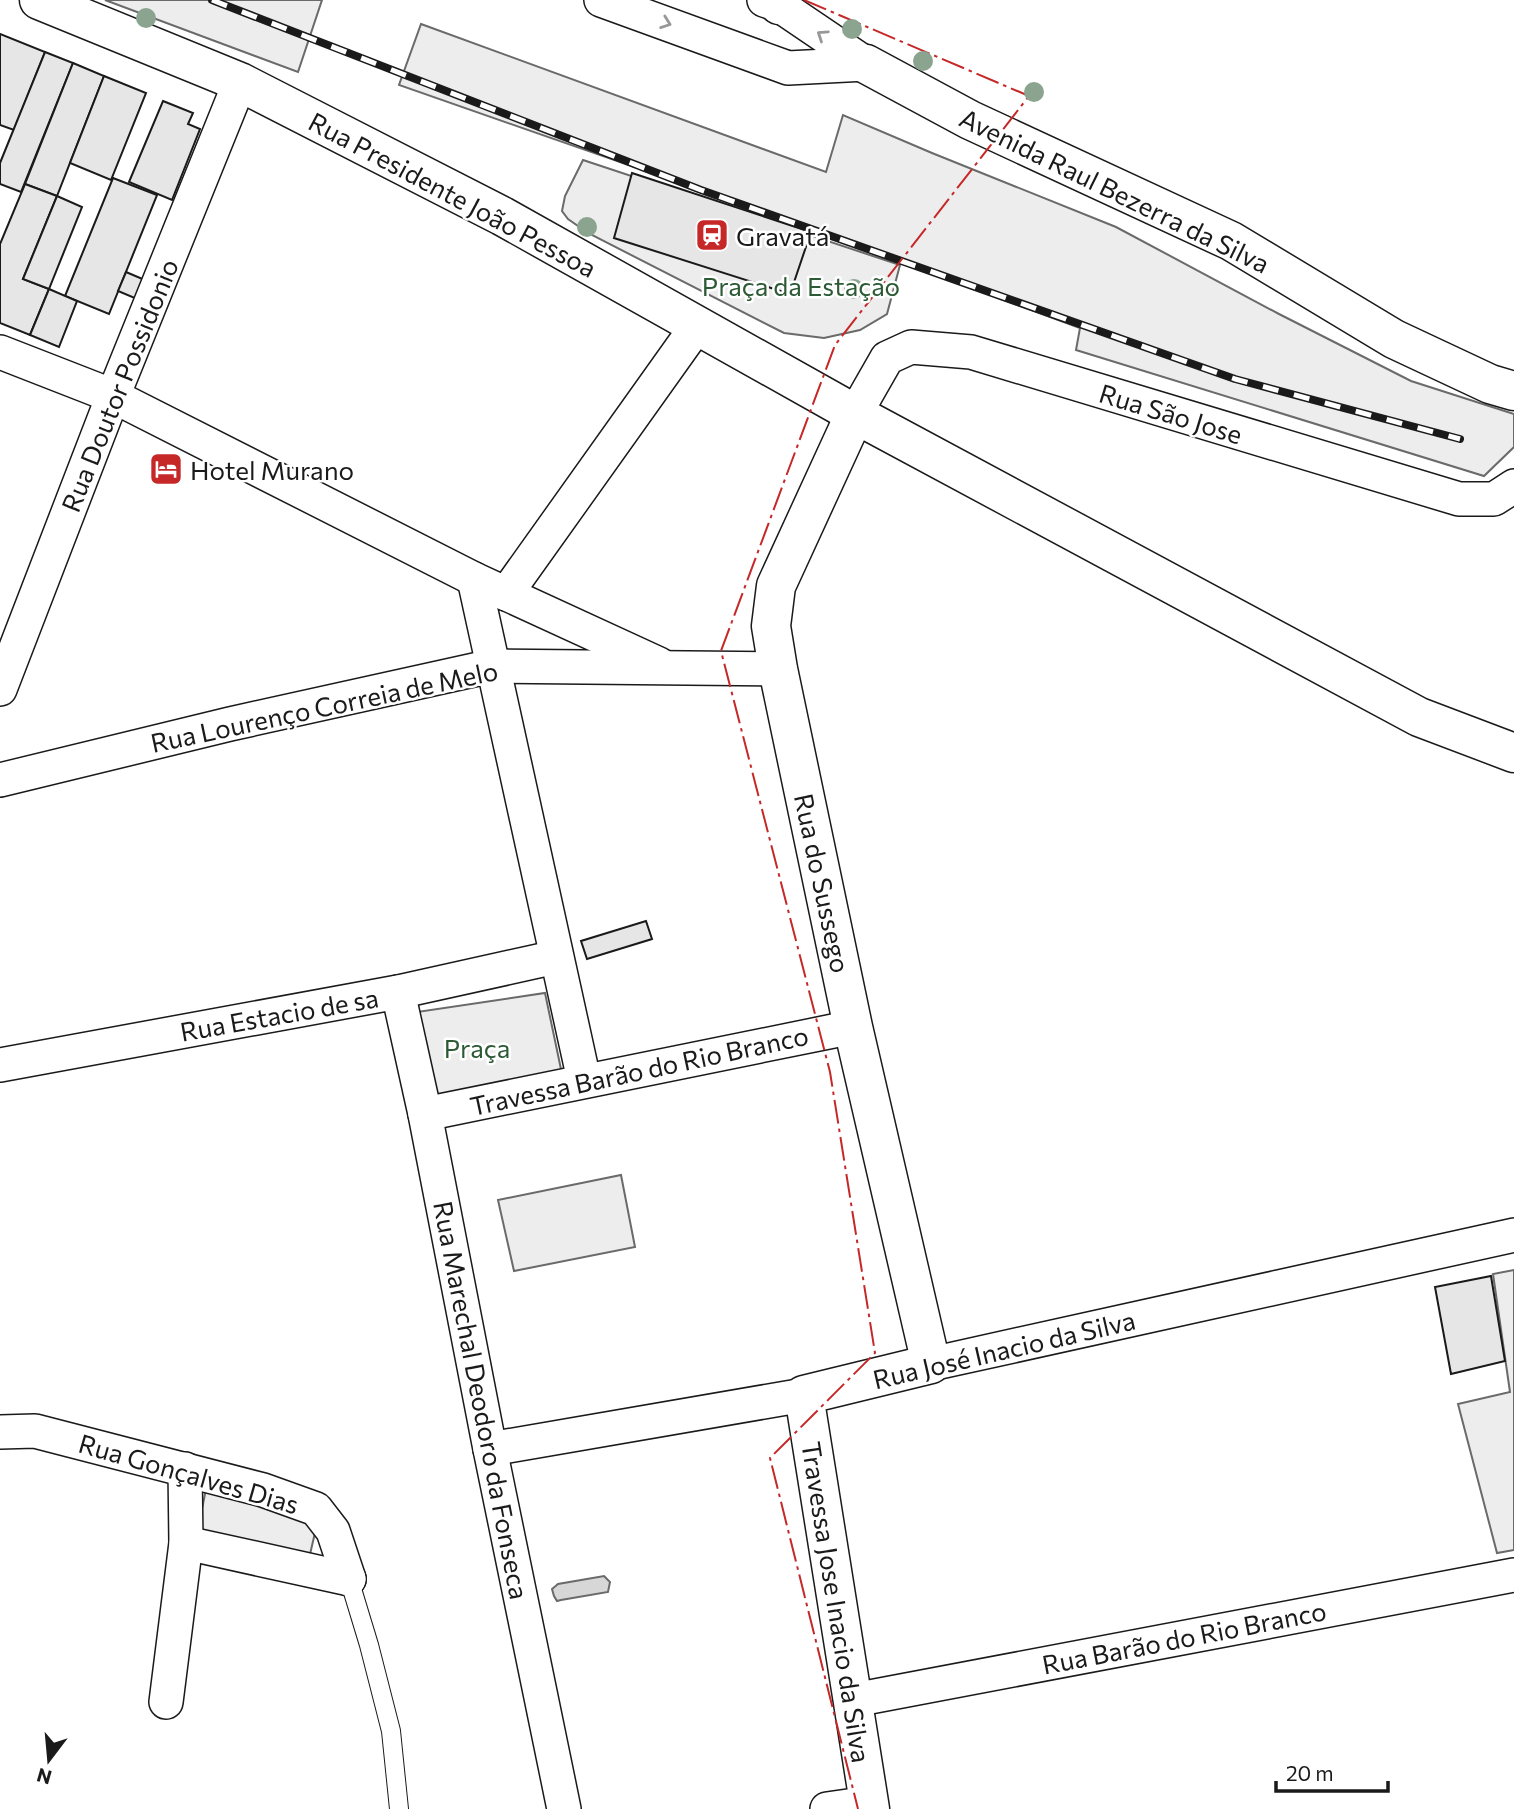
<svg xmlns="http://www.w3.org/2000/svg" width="1514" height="1809" font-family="Commissioner,sans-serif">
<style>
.built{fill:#ededed;stroke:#6a6a6a;stroke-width:2}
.water{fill:#d7d7d7;stroke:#6a6a6a;stroke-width:2}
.building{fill:#e6e6e6;stroke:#1a1a1a;stroke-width:2}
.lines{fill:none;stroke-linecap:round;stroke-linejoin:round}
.lane-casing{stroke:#1a1a1a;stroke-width:20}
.street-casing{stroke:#1a1a1a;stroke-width:36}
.secondary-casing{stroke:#1a1a1a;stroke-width:41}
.lane{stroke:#fff;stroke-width:18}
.street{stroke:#fff;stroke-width:33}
.secondary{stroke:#fff;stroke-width:38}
.rail-casing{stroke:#1a1a1a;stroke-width:8}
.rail{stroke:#fff;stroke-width:5;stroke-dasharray:16;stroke-linecap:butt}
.power{stroke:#c62828;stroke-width:2;stroke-dasharray:24 5 3.5 5;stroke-linecap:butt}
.tree{fill:#8aa48f}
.oneway{stroke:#989898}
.labels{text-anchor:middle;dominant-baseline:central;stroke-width:5;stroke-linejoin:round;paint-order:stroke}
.street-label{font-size:26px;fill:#1a1a1a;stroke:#fff}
.poi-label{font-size:26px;fill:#1a1a1a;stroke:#fff;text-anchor:start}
.park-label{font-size:26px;fill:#2b5a34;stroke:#fff}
</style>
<rect width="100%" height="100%" fill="#fff"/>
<!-- built -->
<g class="built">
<polygon points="105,0 322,0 298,72"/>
<polygon points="421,24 826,172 843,115 932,153 1116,227 1279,314 1411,381 1514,414 1514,447 1484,476 1076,350 1080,328 812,229 399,85"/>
<polygon points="583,160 900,265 887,314 860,330 824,338 784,333 588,233 568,219 562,211 565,196"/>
<polygon points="545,993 562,1074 439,1100 417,1012"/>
<polygon points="621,1175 635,1247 514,1271 498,1200"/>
<polygon points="1514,1270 1514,1550 1497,1553 1458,1404 1510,1392 1493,1274"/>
<polygon points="206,1489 317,1524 308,1563 198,1529"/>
</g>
<!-- water -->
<polygon class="water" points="604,1576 610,1582 608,1592 561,1600 557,1601 554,1596 552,1589 558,1584"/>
<!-- building -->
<g class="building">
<polygon points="0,34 45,52 14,130 0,125"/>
<polygon points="45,52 73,63 21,192 0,184 0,163"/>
<polygon points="73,63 104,76 57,196 25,184"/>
<polygon points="104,76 146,93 111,180 70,163"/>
<polygon points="163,101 193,113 188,124 200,129 172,200 129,182"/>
<polygon points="632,173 811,232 790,294 614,238"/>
<polygon points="113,178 157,195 109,314 65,296"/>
<polygon points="25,184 57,196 23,279 49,289 30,335 0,323 0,244"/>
<polygon points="57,196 82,207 49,289 23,279"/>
<polygon points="126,272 152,283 144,302 118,291"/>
<polygon points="49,289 77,301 59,347 30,335"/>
<polygon points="646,921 652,939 587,959 581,941"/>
<polygon points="1491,1276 1505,1361 1451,1374 1435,1287"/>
</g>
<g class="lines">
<defs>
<polyline id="lane" points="349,1579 369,1645 391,1731 399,1809"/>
<g id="street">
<polyline points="601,0 788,68 866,64"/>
<polyline points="764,0 779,5 866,64"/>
<polyline points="0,352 113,396 474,579 659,664"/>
<polyline points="855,414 887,358 911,347 971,352 1459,499 1494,499 1514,486"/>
<polyline points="474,579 584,1080"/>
<polyline points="506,594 697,326"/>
<polyline points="0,689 113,396 240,82"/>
<polyline points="0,780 230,724 492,666 778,669"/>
<polyline points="398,992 425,1114 490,1449 564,1809"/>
<polyline points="0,1065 398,992 556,957"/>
<polyline points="425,1114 853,1027"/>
<polyline points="931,1364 1514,1235"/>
<polyline points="0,1432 35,1431 263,1490 316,1509 333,1531 349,1579"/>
<polyline points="490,1449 804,1395"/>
<polyline points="186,1543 349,1579"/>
<polyline points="854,1700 1514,1575"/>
<polyline points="166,1702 186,1543 185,1469"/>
<polyline points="827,1809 869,1803"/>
</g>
<g id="secondary">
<polyline points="39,0 240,82 502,216 855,414 1419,717 1514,753"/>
<polyline points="778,0 779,5"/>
<polyline points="866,64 970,120 1231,241 1394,339 1490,384 1514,391"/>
<polyline points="855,414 776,586 771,626 778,669 853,1027 931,1364 804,1395 870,1809"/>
</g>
</defs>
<!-- lane casing -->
<use href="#lane" class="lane-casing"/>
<!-- street casing -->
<use href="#street" class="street-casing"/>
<!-- secondary casing -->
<use href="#secondary" class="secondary-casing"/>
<!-- lane -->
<use href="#lane" class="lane"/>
<!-- street -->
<use href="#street" class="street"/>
<!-- secondary -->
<use href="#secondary" class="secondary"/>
<defs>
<polyline id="rail" points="212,0 701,190 1235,379 1460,439"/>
</defs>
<!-- rail casing -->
<use href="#rail" class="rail-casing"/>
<!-- rail -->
<use href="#rail" class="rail"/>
<!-- power -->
<polyline class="power" points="804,0 1029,96 835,345 721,651 830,1072 875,1353 770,1458 858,1809"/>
</g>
<!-- trees -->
<g class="tree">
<circle cx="146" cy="18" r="10"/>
<circle cx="852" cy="29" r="10"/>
<circle cx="923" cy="61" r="10"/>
<circle cx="1034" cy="92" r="10"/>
<circle cx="587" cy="227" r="10"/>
<circle cx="854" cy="289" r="10"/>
</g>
<!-- one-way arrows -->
<defs><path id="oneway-chevron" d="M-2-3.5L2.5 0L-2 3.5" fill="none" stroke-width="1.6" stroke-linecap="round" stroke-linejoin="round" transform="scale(1.75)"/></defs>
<g class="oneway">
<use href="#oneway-chevron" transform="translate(666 23) rotate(20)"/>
<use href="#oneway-chevron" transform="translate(822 35) rotate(-146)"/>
</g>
<!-- icons -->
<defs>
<symbol id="station-square" viewBox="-11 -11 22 22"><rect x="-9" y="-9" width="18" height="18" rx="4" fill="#c62828" stroke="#fff"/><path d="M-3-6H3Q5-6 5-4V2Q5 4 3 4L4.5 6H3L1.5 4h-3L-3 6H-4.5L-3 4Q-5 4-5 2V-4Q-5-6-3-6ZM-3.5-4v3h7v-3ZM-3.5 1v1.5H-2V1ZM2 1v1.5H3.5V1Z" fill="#fff"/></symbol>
<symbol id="hotel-square" viewBox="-11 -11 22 22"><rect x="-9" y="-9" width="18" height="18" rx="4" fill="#c62828" stroke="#fff"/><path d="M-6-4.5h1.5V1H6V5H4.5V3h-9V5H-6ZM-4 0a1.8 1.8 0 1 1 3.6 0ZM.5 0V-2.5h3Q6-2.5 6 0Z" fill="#fff"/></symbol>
</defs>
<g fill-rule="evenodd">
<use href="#station-square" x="693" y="216" width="38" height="38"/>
<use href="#hotel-square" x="147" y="450" width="38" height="38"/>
</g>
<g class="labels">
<!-- street labels -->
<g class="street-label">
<text transform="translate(1115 190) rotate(26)">Avenida Raul Bezerra da Silva</text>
<text transform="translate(453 194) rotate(28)">Rua Presidente João Pessoa</text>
<text transform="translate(119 385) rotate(-68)">Rua Doutor Possidonio</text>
<text transform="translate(1171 413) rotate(17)">Rua São Jose</text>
<text transform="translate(324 706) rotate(-12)">Rua Lourenço Correia de Melo</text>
<text transform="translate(823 883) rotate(78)">Rua do Sussego</text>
<text transform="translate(279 1014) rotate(-10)">Rua Estacio de sa</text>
<text transform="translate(639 1070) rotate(-12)">Travessa Barão do Rio Branco</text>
<text transform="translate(1004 1349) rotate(-13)">Rua José Inacio da Silva</text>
<text transform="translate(482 1400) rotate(79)">Rua Marechal Deodoro da Fonseca</text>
<text transform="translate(189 1473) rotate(16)">Rua Gonçalves Dias</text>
<text transform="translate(837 1602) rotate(81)">Travessa Jose Inacio da Silva</text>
<text transform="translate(1184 1637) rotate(-11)">Rua Barão do Rio Branco</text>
</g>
<!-- poi labels -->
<g class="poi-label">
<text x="736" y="235">Gravatá</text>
<text x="190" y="469">Hotel Murano</text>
</g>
<!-- park labels -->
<g class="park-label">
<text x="801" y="285">Praça da Estação</text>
<text x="477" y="1047">Praça</text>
</g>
</g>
<!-- north arrow -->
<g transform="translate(49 1760) rotate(196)" stroke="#ffffff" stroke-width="5" paint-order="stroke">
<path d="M0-5L12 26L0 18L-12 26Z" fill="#1a1a1a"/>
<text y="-10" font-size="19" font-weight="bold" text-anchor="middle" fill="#1a1a1a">N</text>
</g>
<!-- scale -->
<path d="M1276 1781v10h112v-10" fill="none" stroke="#1a1a1a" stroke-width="3.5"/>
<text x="1286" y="1781" font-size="21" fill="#1a1a1a" stroke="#ffffff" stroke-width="5" paint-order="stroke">20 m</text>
</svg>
